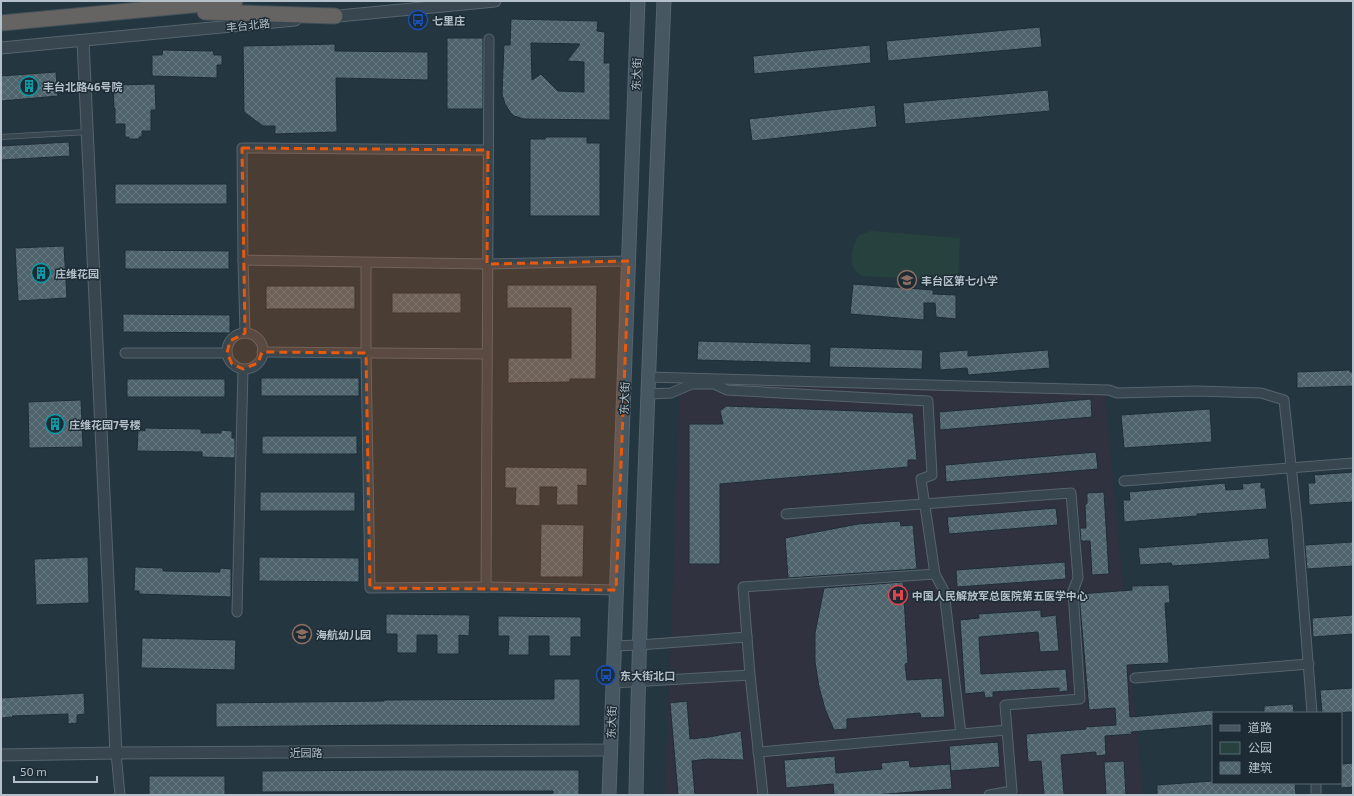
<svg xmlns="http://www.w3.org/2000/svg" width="1354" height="796" font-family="'Exo 2','Noto Sans SC',sans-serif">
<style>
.medical{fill:#303240}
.green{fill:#27423e}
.building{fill:url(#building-cross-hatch);stroke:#1f2e36;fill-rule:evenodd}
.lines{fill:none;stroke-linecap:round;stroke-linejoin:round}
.service-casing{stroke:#56646d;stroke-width:6}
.minor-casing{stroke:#56646d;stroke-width:11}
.tertiary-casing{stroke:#56646d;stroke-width:13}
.secondary-casing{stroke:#56646d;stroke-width:15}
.trunk-casing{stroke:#43515a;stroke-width:17}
.service{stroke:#38474f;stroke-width:4.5}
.minor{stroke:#38474f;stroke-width:9}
.tertiary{stroke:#38474f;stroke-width:11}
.secondary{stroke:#465762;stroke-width:13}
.trunk{stroke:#666462;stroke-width:15}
.marked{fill:#e8590c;fill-opacity:0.2;stroke:#e8590c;stroke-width:3;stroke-dasharray:8 5;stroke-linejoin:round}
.labels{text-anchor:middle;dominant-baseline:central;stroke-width:3;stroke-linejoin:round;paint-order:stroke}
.poi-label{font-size:11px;font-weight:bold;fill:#b4c1ca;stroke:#1d2c34;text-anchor:start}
.street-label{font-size:11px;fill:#b4c1ca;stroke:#1d2c34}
</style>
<defs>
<pattern id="building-cross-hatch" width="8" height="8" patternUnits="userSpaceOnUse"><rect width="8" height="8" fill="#4f636c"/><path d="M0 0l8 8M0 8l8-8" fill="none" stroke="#667880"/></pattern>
</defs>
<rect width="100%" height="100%" fill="#24363f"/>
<!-- medical -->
<polygon class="medical" points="680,380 1105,395 1143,795 665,795"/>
<!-- green -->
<path class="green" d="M871,231L960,238L958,281L862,276C860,274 856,272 855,270C848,259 853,244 859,235Z"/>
<!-- building -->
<g class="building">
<path d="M511,19L598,21L597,31L605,32L604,63H610V120L524,119L514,116L511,113L505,104L502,94L504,45H510ZM531,43L580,44L567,61L584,62V92L558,91L541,74L532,80Z"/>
<polygon points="1040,27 1042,47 888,61 886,41"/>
<rect x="447" y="38" width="36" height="71"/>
<polygon points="335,44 335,51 428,52 428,80 336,78 337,132 275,134 275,126 263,126 244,112 243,46"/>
<polygon points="870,45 871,63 754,74 753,56"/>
<polygon points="163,50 213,51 214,55 222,55 222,65 217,65 217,78 152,76 152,55 162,55"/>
<polygon points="56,72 58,96 1,101 1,76"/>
<polygon points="155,84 156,110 151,110 151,131 142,131 142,137 139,137 139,139 129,139 129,137 125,137 125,124 115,124 115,108 114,108 113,85"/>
<polygon points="1048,90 1050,111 905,124 903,103"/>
<polygon points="875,105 877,127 752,141 749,119"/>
<polygon points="546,137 587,137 587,143 600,143 600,216 530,216 530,139 545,139"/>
<polygon points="69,142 70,156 1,160 1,146"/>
<rect x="115" y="184" width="112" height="20"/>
<polygon points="64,246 67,298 18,301 15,248"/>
<polygon points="125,250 229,251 229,269 125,269"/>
<polygon points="853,284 933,290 933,294 956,295 956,319 936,317 935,303 924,303 924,320 850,314"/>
<polygon points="507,285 597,285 596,379 570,379 570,382 508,383 508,358 571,358 571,308 507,308"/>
<rect x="266" y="286" width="89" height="23"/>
<rect x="392" y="293" width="69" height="20"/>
<polygon points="123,314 230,315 230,333 123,332"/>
<polygon points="698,341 811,344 811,363 697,360"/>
<polygon points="830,347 923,350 922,369 829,367"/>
<polygon points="968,350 968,356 1048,350 1050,368 968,375 967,368 940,370 939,352"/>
<polygon points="1350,370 1350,372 1353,372 1353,386 1297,388 1297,372"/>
<rect x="261" y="378" width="98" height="18"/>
<rect x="127" y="379" width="98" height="18"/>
<polygon points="1091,399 1092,417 940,430 939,412"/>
<polygon points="81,400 83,447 29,448 28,402"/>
<polygon points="726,406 913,413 917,460 908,460 908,467 720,484 720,564 689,564 689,424 723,424 720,411"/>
<polygon points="1210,409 1212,442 1124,448 1121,415"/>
<polygon points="145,428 201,429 201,433 221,433 221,430 232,431 232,438 235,438 235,458 202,457 202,452 137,451 138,430 145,431"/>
<rect x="262" y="436" width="95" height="18"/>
<polygon points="1096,452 1098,469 946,482 945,465"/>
<polygon points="505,467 587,468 587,486 578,485 578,505 556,505 557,487 540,487 540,506 515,505 516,488 505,488"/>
<polygon points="1353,472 1353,502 1309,505 1308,483 1315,483 1314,475"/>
<polygon points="1261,482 1261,488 1265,488 1267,509 1197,514 1197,516 1124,522 1123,500 1130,500 1129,492 1225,483 1226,490 1243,489 1242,484"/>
<rect x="260" y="492" width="95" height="19"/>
<polygon points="1104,492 1109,574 1092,575 1090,541 1081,541 1080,528 1086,528 1085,504 1087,504 1087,493"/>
<polygon points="1056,508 1058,525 949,534 947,517"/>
<polygon points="900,521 901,526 913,525 917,569 788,578 785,538 858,524"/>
<polygon points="541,524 584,525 583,577 540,577"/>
<polygon points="1268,538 1270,559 1173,566 1171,563 1140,565 1138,548"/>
<polygon points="1353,542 1353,566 1307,569 1305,545"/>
<polygon points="88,557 89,603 36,605 34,559"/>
<polygon points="259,557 359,558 359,582 259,581"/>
<polygon points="1065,562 1066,579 957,587 956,570"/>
<polygon points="135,567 163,568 163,571 220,572 220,568 231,569 231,597 139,594 139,591 134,591"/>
<polygon points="903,582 908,663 905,664 907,680 942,678 945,717 921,718 920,713 847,719 847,729 834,730 825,709 819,687 815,662 815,633 824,588"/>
<polygon points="1169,585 1170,603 1165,603 1169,663 1127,665 1130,717 1213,710 1213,725 1131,732 1132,734 1105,736 1106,755 1096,756 1096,752 1061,755 1064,795 1044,795 1041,761 1028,762 1026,734 1086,729 1085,727 1116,725 1115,708 1089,710 1079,594 1132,590 1132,586"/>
<polygon points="1041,610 1041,617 1056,615 1059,651 1040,652 1038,632 979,637 981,674 1066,669 1068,691 1059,692 1059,688 993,692 993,697 985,698 984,692 965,694 960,620 979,618 978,614"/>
<polygon points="386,614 470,615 469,636 459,635 459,654 437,654 437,635 417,635 417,653 397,653 397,634 386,634"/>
<polygon points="1353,615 1353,634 1313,637 1312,618"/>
<polygon points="498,616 581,617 581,637 571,637 571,656 549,656 549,636 529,636 529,655 508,655 509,636 498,636"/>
<polygon points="142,638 236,640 235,670 141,668"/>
<polygon points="554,679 580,679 580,726 384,725 216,727 216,703 384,701 384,700 554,699"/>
<polygon points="1353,688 1353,712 1322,713 1320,690"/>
<polygon points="84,693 85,714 77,715 77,723 68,724 68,714 12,716 13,717 1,718 1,698"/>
<polygon points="687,701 690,739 709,737 741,731 744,760 708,759 692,761 695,795 678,795 670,703"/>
<polygon points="1293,704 1294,713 1264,713 1264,706"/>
<polygon points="998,742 1000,767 951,771 949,746"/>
<polygon points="835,756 836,773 882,769 881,763 909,760 910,767 950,764 952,789 874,795 834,795 833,784 786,788 784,760"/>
<polygon points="1124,761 1126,795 1106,795 1104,762"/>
<polygon points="1353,763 1353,787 1341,788 1341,764"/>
<polygon points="397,770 579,770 579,795 553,795 553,791 262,792 262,771"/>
<rect x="149" y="776" width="76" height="19"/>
<polygon points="1213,781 1213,783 1295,783 1296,795 1157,795 1157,785"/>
</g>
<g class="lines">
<defs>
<polyline id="service" points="1,137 87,132"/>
<g id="minor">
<polyline points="488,150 242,148 243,260 487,264 629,261"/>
<polyline points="243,260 245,333"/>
<polyline points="366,263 366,353 370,588 486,587 616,590"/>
<circle cx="245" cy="351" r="18"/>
<polyline points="262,352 487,354"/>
<polyline points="125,353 227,353"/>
<polyline points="648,377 1109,390 1117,393 1196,391 1261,393 1284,400 1297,521 1312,713"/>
<polyline points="648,394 671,393 692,384 714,384 727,390 928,401 932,475 921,479 935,574 743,587 750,675 763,795"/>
<polyline points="1124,481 1353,463"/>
<polyline points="786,514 1071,493 1078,578 1073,591 1080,699 1005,705 1012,791 989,795"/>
<polyline points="935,574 944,591 961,734"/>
<polyline points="486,587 489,39"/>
<polyline points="237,612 243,369"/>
<polyline points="614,646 639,645 747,637"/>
<polyline points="1135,678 1309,664"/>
<polyline points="613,683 750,675"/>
<polyline points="758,752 1007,730"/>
<polyline points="116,753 120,795"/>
<polyline points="1316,783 1316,795"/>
</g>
<g id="tertiary">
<polyline points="328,17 495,1"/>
<polyline points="83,41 116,753"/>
<polyline points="1,48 295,20"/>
<polyline points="1,755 116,753 610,750"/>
</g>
<g id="secondary">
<polyline points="609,795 638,1"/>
<path d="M636,795C641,530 653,266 664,1"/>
</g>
<g id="trunk">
<polyline points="205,12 335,16"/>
<polyline points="1,23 235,1"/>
</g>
</defs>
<!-- service casing -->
<use href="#service" class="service-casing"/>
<!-- minor casing -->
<use href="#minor" class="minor-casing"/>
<!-- tertiary casing -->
<use href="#tertiary" class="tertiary-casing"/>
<!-- secondary casing -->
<use href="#secondary" class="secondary-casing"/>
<!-- trunk casing -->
<use href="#trunk" class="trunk-casing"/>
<!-- service -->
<use href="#service" class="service"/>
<!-- minor -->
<use href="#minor" class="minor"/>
<!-- tertiary -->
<use href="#tertiary" class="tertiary"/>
<!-- secondary -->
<use href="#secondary" class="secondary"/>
<!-- trunk -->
<use href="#trunk" class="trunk"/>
</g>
<!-- marked area -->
<path class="marked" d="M242,148L488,150L487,264L629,261L616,590L370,588L366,353L262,352L258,363L243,369L232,364L227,353L230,341L245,333Z"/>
<!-- icons -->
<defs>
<symbol id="bus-ring" viewBox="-11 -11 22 22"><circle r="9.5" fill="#1d2c34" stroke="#1a4fb4" stroke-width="1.5"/><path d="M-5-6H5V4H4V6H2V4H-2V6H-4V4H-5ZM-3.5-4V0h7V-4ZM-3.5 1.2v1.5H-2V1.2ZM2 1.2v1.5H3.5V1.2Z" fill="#1a4fb4"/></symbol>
<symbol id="building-ring" viewBox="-11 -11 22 22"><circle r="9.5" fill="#1d2c34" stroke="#0f9aa8" stroke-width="1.5"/><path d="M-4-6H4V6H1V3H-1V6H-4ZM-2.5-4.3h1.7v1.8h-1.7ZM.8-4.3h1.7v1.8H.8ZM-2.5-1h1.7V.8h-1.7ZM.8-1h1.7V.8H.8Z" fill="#0f9aa8"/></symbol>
<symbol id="school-ring" viewBox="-11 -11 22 22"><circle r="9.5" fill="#1d2c34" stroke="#8d6e63" stroke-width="1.5"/><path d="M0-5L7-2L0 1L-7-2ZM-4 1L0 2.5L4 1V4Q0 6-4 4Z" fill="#8d6e63"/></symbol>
<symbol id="hospital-ring" viewBox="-11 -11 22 22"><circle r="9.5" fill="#1d2c34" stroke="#e0444e" stroke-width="1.5"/><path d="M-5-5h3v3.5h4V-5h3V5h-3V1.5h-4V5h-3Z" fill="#e0444e"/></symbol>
</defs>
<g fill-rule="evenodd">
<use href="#bus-ring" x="407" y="9" width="22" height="22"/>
<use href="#building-ring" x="18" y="75" width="22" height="22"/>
<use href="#building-ring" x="30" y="262" width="22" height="22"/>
<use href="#school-ring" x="896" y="269" width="22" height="22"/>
<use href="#building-ring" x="44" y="413" width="22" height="22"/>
<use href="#hospital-ring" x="887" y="584" width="22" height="22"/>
<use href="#school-ring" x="291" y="623" width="22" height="22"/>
<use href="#bus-ring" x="595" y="664" width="22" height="22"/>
</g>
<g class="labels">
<!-- poi labels -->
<g class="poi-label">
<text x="432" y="20">七里庄</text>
<text x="43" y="86">丰台北路46号院</text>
<text x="55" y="273">庄维花园</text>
<text x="921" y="280">丰台区第七小学</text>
<text x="69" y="424">庄维花园7号楼</text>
<text x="912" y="595">中国人民解放军总医院第五医学中心</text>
<text x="316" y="634">海航幼儿园</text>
<text x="620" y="675">东大街北口</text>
</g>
<!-- street labels -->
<g class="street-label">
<text transform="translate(248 25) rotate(-6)">丰台北路</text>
<text transform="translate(636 74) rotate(-88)">东大街</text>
<text transform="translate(624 398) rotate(-88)">东大街</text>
<text transform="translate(611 722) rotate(-88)">东大街</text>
<text x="306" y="752">近园路</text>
</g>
</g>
<!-- border -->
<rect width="1354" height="796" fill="none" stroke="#b4c1ca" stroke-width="4"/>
<!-- legend -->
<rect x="1212" y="712" width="130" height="72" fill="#1d2c34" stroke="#596870"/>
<rect x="1220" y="725" width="20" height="6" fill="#465762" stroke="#596870"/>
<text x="1248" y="732" font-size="12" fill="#b4c1ca">道路</text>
<rect x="1220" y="742" width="20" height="12" fill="#27423e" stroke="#596870"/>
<text x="1248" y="752" font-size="12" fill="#b4c1ca">公园</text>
<rect x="1220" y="762" width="20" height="12" fill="url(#building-cross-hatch)" stroke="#596870"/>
<text x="1248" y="772" font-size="12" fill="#b4c1ca">建筑</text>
<!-- scale -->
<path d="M14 776v6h83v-6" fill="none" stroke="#b4c1ca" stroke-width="2"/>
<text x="20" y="776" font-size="12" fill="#b4c1ca" stroke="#1d2c34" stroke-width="3" paint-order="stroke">50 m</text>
</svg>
